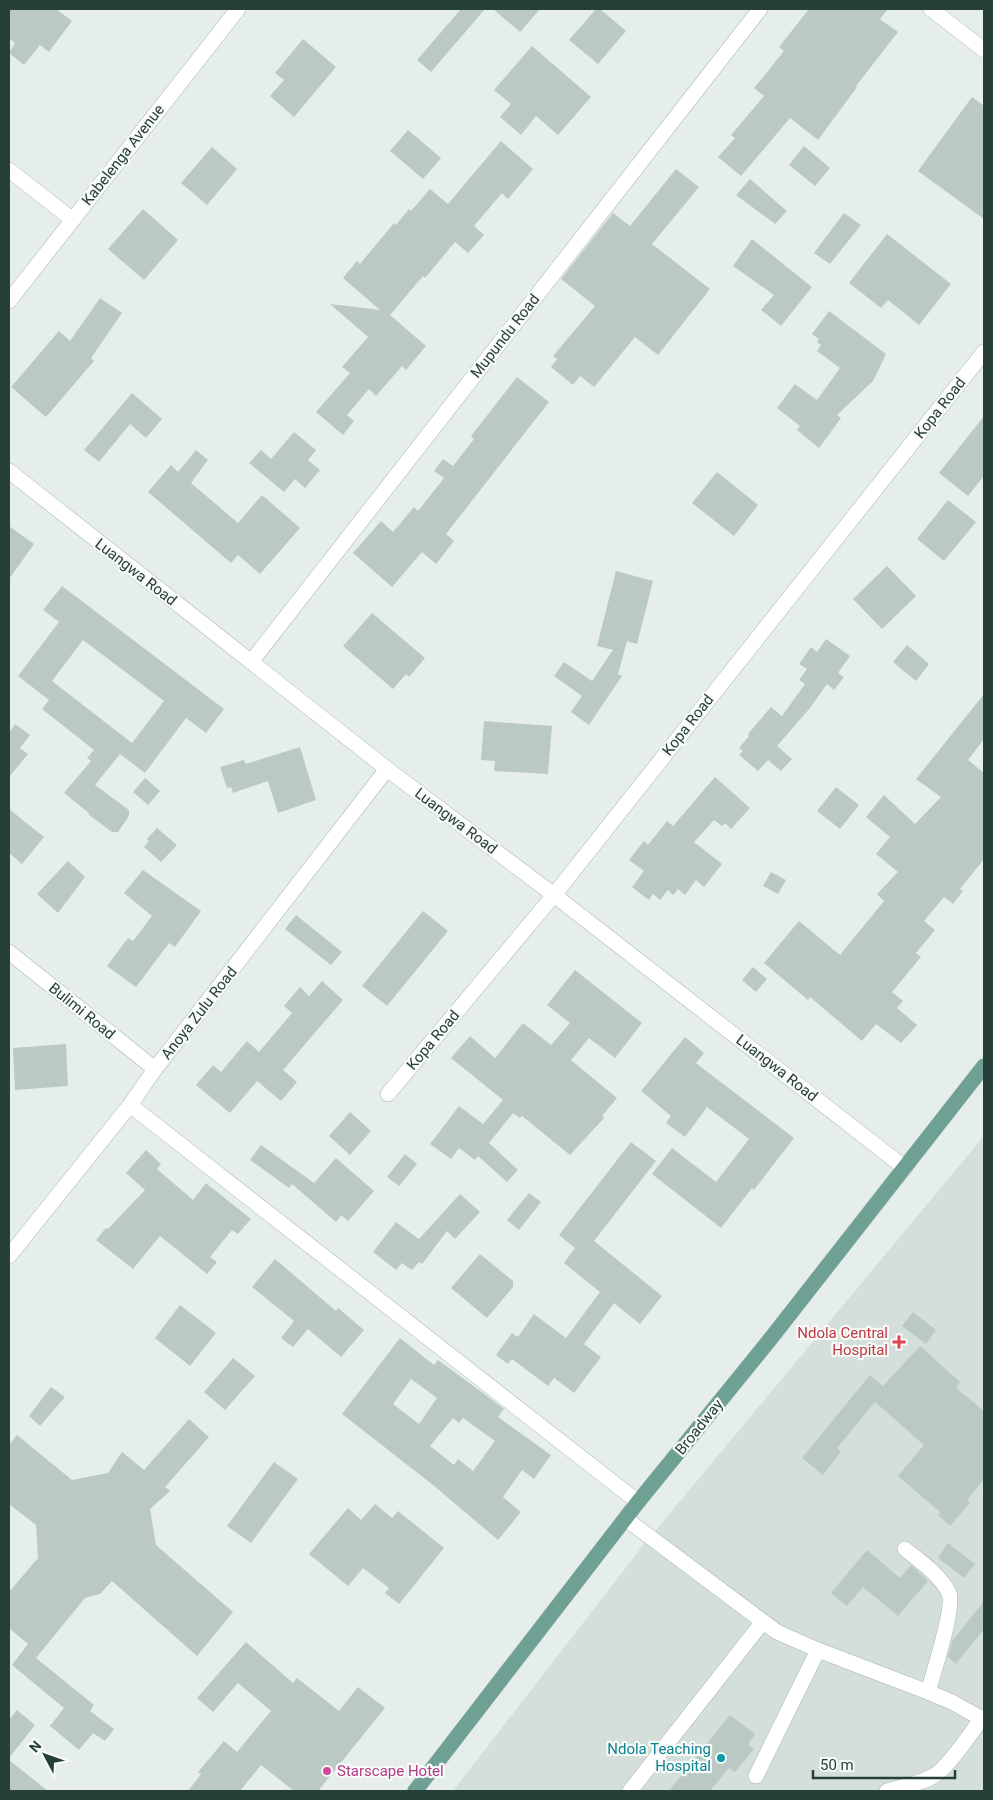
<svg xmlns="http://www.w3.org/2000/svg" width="993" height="1800" font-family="Roboto,sans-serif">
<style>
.built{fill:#d4deda}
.building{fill:#bbc9c4;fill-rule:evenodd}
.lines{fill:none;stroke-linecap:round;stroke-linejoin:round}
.minor-casing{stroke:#a9b6b2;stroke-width:16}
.major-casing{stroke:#c2c9c7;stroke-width:16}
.minor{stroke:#fff;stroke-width:15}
.major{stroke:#6ea193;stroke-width:15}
.health-dot{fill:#e0444e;stroke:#f7faf9;stroke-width:2}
.culture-dot{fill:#0f9aa8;stroke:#f7faf9;stroke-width:2}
.hotel-dot{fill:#d1479c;stroke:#f7faf9;stroke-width:2}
.labels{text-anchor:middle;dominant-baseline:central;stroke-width:4.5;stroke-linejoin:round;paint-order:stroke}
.street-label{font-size:15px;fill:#263f38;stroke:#f7faf9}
.health-label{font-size:15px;fill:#be3a42;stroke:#f7faf9;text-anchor:end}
.culture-label{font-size:15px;fill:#0d838f;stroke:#f7faf9;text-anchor:end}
.hotel-label{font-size:15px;fill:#b23c85;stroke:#f7faf9;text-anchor:start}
</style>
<rect width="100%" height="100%" fill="#e6eeeb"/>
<!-- built -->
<polygon class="built" points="984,1136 984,1791 453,1791 641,1548"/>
<!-- building -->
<g class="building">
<polygon points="9,9 56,9 72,21 49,52 40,45 24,65 9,53 15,43 9,38"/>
<polygon points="461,9 485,9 431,72 417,60"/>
<polygon points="493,9 540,9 520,32"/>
<polygon points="596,9 600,9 626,31 598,64 569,40"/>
<polygon points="809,9 888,9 880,19 898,32 856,86 857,87 818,140 790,118 741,176 718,157 735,138 731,135 764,96 754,88 784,51 779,47"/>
<polygon points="303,39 336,67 294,117 270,96 284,80 275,73"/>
<polygon points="532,46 591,97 558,135 536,116 521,135 500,117 511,104 494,90"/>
<polygon points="972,97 984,106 984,219 918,171"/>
<polygon points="408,130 441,158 423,179 390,151"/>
<polygon points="501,141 533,169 508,199 502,193 474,226 484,235 468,253 455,242 425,278 423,276 390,315 426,346 406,370 402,366 376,396 369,389 347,415 354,421 343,435 316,412 350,373 342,367 368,337 330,304 380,310 343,278 357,261 360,264 394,223 396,225 409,209 411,211 430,189 448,204"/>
<polygon points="804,146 830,168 815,186 789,165"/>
<polygon points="212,147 237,169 207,205 181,183"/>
<polygon points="676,169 699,187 652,244 710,289 658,355 635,337 594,387 580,376 573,385 551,367 557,359 553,356 595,306 561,279 613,213 630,226"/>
<polygon points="750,179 787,211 775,224 736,195"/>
<polygon points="143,209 178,240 144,280 108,249"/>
<polygon points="844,213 861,225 830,264 814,253"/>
<polygon points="887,234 951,284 919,325 888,300 881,308 849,283"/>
<polygon points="752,239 812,287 781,326 761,310 774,295 733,266"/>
<polygon points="100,298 122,313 91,358 94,361 46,417 11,387 59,331 70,341"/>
<polygon points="829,311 886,354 873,381 837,415 841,418 819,448 797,430 800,426 777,408 795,384 817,400 840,368 817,351 821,345 817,342 819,339 812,334"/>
<polygon points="517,377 549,402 446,534 454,541 436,564 422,552 392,587 353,553 381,521 393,532 414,507 418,511 444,478 434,471 443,459 453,466 474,439 471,436"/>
<polygon points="132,393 162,419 146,438 130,424 99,462 84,450"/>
<polygon points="984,416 984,476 968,496 939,473"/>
<polygon points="294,432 316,450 308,460 320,470 305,488 295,479 284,492 249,463 261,450 271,459"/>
<polygon points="196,450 208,460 191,483 238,523 262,495 300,528 260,574 238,555 231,563 148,492 171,465 178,472"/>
<polygon points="717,472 758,505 734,536 692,503"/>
<polygon points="948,500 976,522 944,561 917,539"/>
<polygon points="9,526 34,544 9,579"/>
<polygon points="887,566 916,596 882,629 853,599"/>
<polygon points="616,571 653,581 637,644 627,641 618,674 622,676 589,725 571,712 582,696 554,676 564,662 592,681 613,650 597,646"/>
<path d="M62,586L224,709L206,733L186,718L145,773L120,754L95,785L129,810V816L118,832H112L88,814L89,813L64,793L91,761L87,758L94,750L42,709L49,700L18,676L59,622L43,610ZM83,640L164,701L132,743L52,681Z"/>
<polygon points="372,613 425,658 409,677 406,674 393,689 343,646"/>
<polygon points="826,639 850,656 838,673 844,677 834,690 827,684 810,708 777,746 792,759 781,771 768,760 758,771 739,755 743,751 739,748 749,736 748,734 771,707 782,716 805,684 799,680 807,669 799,664 811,647 817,652"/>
<polygon points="907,645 929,664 916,681 893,662"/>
<polygon points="984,694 984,739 968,760 984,773 984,859 960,889 963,891 953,904 944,897 924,921 935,930 916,953 921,957 892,992 903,1001 897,1008 917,1025 901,1043 876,1024 862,1041 810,997 808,1000 764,963 799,921 840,955 884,901 877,894 898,872 876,854 890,837 866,817 884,795 915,824 941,797 916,779"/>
<polygon points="484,721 552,726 548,774 494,771 495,761 481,760"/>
<polygon points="15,724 30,735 20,748 28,754 9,777 9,733"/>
<polygon points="300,747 316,800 278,813 268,781 233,793 231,787 227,788 220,767 244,760 246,764"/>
<polygon points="715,777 750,808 731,829 725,823 722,826 714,820 694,842 722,864 704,887 696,880 685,895 678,889 673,895 668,890 660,900 653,894 649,900 632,887 644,871 629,860 644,841 648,845 667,821 673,826"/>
<polygon points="145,778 160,791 148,805 133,792"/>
<polygon points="836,787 859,805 840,829 817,811"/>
<polygon points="9,809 44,837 22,864 9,853"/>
<polygon points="157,828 177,845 161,862 144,847 149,841 147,839"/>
<polygon points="68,861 85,877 58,913 37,894"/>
<polygon points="143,870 201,911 175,947 169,943 136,987 107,966 128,938 133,941 152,916 124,893"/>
<polygon points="771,872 786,880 778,894 763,886"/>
<polygon points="423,911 448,931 387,1006 362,986"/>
<polygon points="296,915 342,952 331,965 285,929"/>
<polygon points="753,967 767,979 756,992 742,980"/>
<polygon points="575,970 642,1023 615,1058 589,1038 571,1060 617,1098 602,1116 604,1118 570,1155 522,1116 520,1118 513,1113 489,1143 518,1170 507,1182 478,1156 475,1160 459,1148 451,1159 430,1144 459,1106 483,1124 503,1100 451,1058 470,1036 495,1058 523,1023 551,1045 570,1023 547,1005"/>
<polygon points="322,981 343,1000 283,1070 297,1082 281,1101 257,1081 230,1113 196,1085 213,1065 221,1072 247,1041 259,1052 292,1013 284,1006 300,987 309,996"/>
<polygon points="685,1037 704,1053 696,1063 701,1067 794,1138 754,1190 752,1188 721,1228 652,1174 672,1148 716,1182 749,1139 707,1107 685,1137 666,1123 671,1116 641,1091"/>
<polygon points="66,1044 68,1086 15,1090 13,1048"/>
<polygon points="350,1112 371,1131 350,1155 329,1136"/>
<polygon points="631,1142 656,1161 594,1241 662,1296 640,1324 614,1303 584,1344 601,1357 574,1393 554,1378 548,1386 512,1359 508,1364 496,1355 512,1333 518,1337 534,1314 566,1338 600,1292 564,1263 575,1248 559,1235"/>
<polygon points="261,1145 314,1183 336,1158 374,1191 348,1221 341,1215 336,1222 292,1184 289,1188 250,1160"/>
<polygon points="146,1150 161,1164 157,1169 193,1200 206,1183 251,1219 238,1234 232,1230 210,1257 217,1262 207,1274 160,1236 133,1269 96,1240 106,1228 108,1229 145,1190 126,1173"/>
<polygon points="405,1154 417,1164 399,1186 387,1177"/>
<polygon points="529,1193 541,1202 519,1230 507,1220"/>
<polygon points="460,1194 480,1212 455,1239 447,1231 422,1264 419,1262 412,1270 402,1263 396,1270 373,1252 396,1222 419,1239"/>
<polygon points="480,1254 513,1281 513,1287 487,1318 451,1288"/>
<polygon points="275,1259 336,1311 338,1308 364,1330 341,1357 308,1329 293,1347 281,1338 294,1321 252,1287"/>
<polygon points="180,1305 216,1333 190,1366 155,1338"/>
<polygon points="913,1312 936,1330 926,1344 902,1326"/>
<path d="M400,1338L434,1365L438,1360L491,1399L504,1409L498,1417L551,1455L534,1479L522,1470L503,1497L521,1512L498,1540L433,1485L342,1414ZM411,1379L437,1398L419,1424L393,1404ZM453,1418L459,1423L463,1418L495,1441L473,1471L458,1459L454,1465L430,1446Z"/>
<polygon points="920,1346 960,1382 956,1388 984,1411 984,1479 967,1500 970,1503 950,1526 938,1515 940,1512 898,1476 924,1445 875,1402 837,1448 841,1452 823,1475 802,1458 870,1375 883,1386"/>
<polygon points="233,1358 255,1376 225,1410 204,1392"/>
<polygon points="51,1387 65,1397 40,1426 29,1416"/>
<polygon points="189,1419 209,1437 165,1487 170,1491 150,1509 156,1545 233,1612 197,1656 112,1581 100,1594 85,1598 36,1658 94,1705 90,1711 114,1729 105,1741 93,1733 79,1750 50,1726 64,1708 12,1665 28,1644 9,1628 9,1592 38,1558 36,1525 9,1504 9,1445 17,1435 72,1480 108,1473 122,1452 144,1470"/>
<polygon points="274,1462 298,1479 251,1543 227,1526"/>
<polygon points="375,1504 392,1518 398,1511 444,1548 399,1604 385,1593 389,1588 363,1568 348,1586 309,1554 348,1508 361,1520"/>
<polygon points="948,1543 975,1564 964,1578 938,1558"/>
<polygon points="867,1550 900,1578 911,1565 928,1581 898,1616 863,1587 847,1606 831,1593"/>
<polygon points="984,1601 984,1629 956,1664 948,1657 952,1641"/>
<polygon points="246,1642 293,1683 297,1678 339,1711 358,1687 385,1708 318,1791 294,1791 261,1765 240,1791 188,1791 201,1774 198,1772 224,1741 237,1752 271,1711 238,1683 213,1712 197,1698"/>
<polygon points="17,1710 35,1725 9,1758 9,1720"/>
<polygon points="730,1715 755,1734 748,1744 754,1749 735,1772 729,1768 710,1791 669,1791"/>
<polygon points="9,1760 48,1791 9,1791"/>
</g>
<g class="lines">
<defs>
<g id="minor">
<polyline points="931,9 984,50"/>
<polyline points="9,170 73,220"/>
<polyline points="9,301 238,9"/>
<polyline points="9,471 387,769 554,895 905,1168"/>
<polyline points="251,662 760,9"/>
<polyline points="9,952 155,1069"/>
<polyline points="388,1094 554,895 984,352"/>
<polyline points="130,1105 638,1502"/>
<polyline points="9,1256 130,1105 155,1069 387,769"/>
<polyline points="626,1519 777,1632 818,1650 928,1692 952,1702 984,1720"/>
<path d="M905,1549C920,1561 940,1575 949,1593C955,1607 933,1674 928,1692"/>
<polyline points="756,1776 818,1650"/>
<polyline points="630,1791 762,1623"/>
<path d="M887,1791C902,1786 922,1784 935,1775C949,1766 971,1733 982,1718"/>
</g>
<polyline id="major" points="415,1791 638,1502 768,1342 984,1066"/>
</defs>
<!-- minor casing -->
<use href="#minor" class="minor-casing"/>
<!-- major casing -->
<use href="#major" class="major-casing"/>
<!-- minor -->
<use href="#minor" class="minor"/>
<!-- major -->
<use href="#major" class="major"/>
</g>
<!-- markers -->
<path class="health-dot" d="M896.5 1334.5h5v5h5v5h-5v5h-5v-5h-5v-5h5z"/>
<circle class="culture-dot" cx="721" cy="1758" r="5"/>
<circle class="hotel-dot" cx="327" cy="1771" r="5"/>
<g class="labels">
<!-- street labels -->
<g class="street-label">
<text transform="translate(123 155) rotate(-52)">Kabelenga Avenue</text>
<text transform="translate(505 336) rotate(-52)">Mupundu Road</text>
<text transform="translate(940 408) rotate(-52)">Kopa Road</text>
<text transform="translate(136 572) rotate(38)">Luangwa Road</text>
<text transform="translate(688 725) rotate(-52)">Kopa Road</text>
<text transform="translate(456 821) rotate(37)">Luangwa Road</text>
<text transform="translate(82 1011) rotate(39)">Bulimi Road</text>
<text transform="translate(199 1013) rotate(-52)">Anoya Zulu Road</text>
<text transform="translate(433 1040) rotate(-50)">Kopa Road</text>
<text transform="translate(777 1068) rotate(38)">Luangwa Road</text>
<text transform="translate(699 1427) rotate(-51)">Broadway</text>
</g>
<!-- health labels -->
<g class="health-label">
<text x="888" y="1333">Ndola Central<tspan x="888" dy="17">Hospital</tspan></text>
</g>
<!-- culture labels -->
<g class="culture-label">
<text x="711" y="1749">Ndola Teaching<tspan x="711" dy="17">Hospital</tspan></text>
</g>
<!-- hotel labels -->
<g class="hotel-label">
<text x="337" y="1771">Starscape Hotel</text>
</g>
</g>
<!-- border -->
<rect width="993" height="1800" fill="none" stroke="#263f38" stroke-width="20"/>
<!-- north arrow -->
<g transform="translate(45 1755) rotate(311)" stroke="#f7faf9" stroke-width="4" paint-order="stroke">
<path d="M0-4L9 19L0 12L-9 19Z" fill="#263f38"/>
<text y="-8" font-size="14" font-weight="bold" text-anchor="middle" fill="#263f38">N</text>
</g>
<!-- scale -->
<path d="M813 1770v8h142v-8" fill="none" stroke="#263f38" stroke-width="2.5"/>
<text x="820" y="1770" font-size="15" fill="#263f38" stroke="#f7faf9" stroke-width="4" paint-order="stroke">50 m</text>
</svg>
